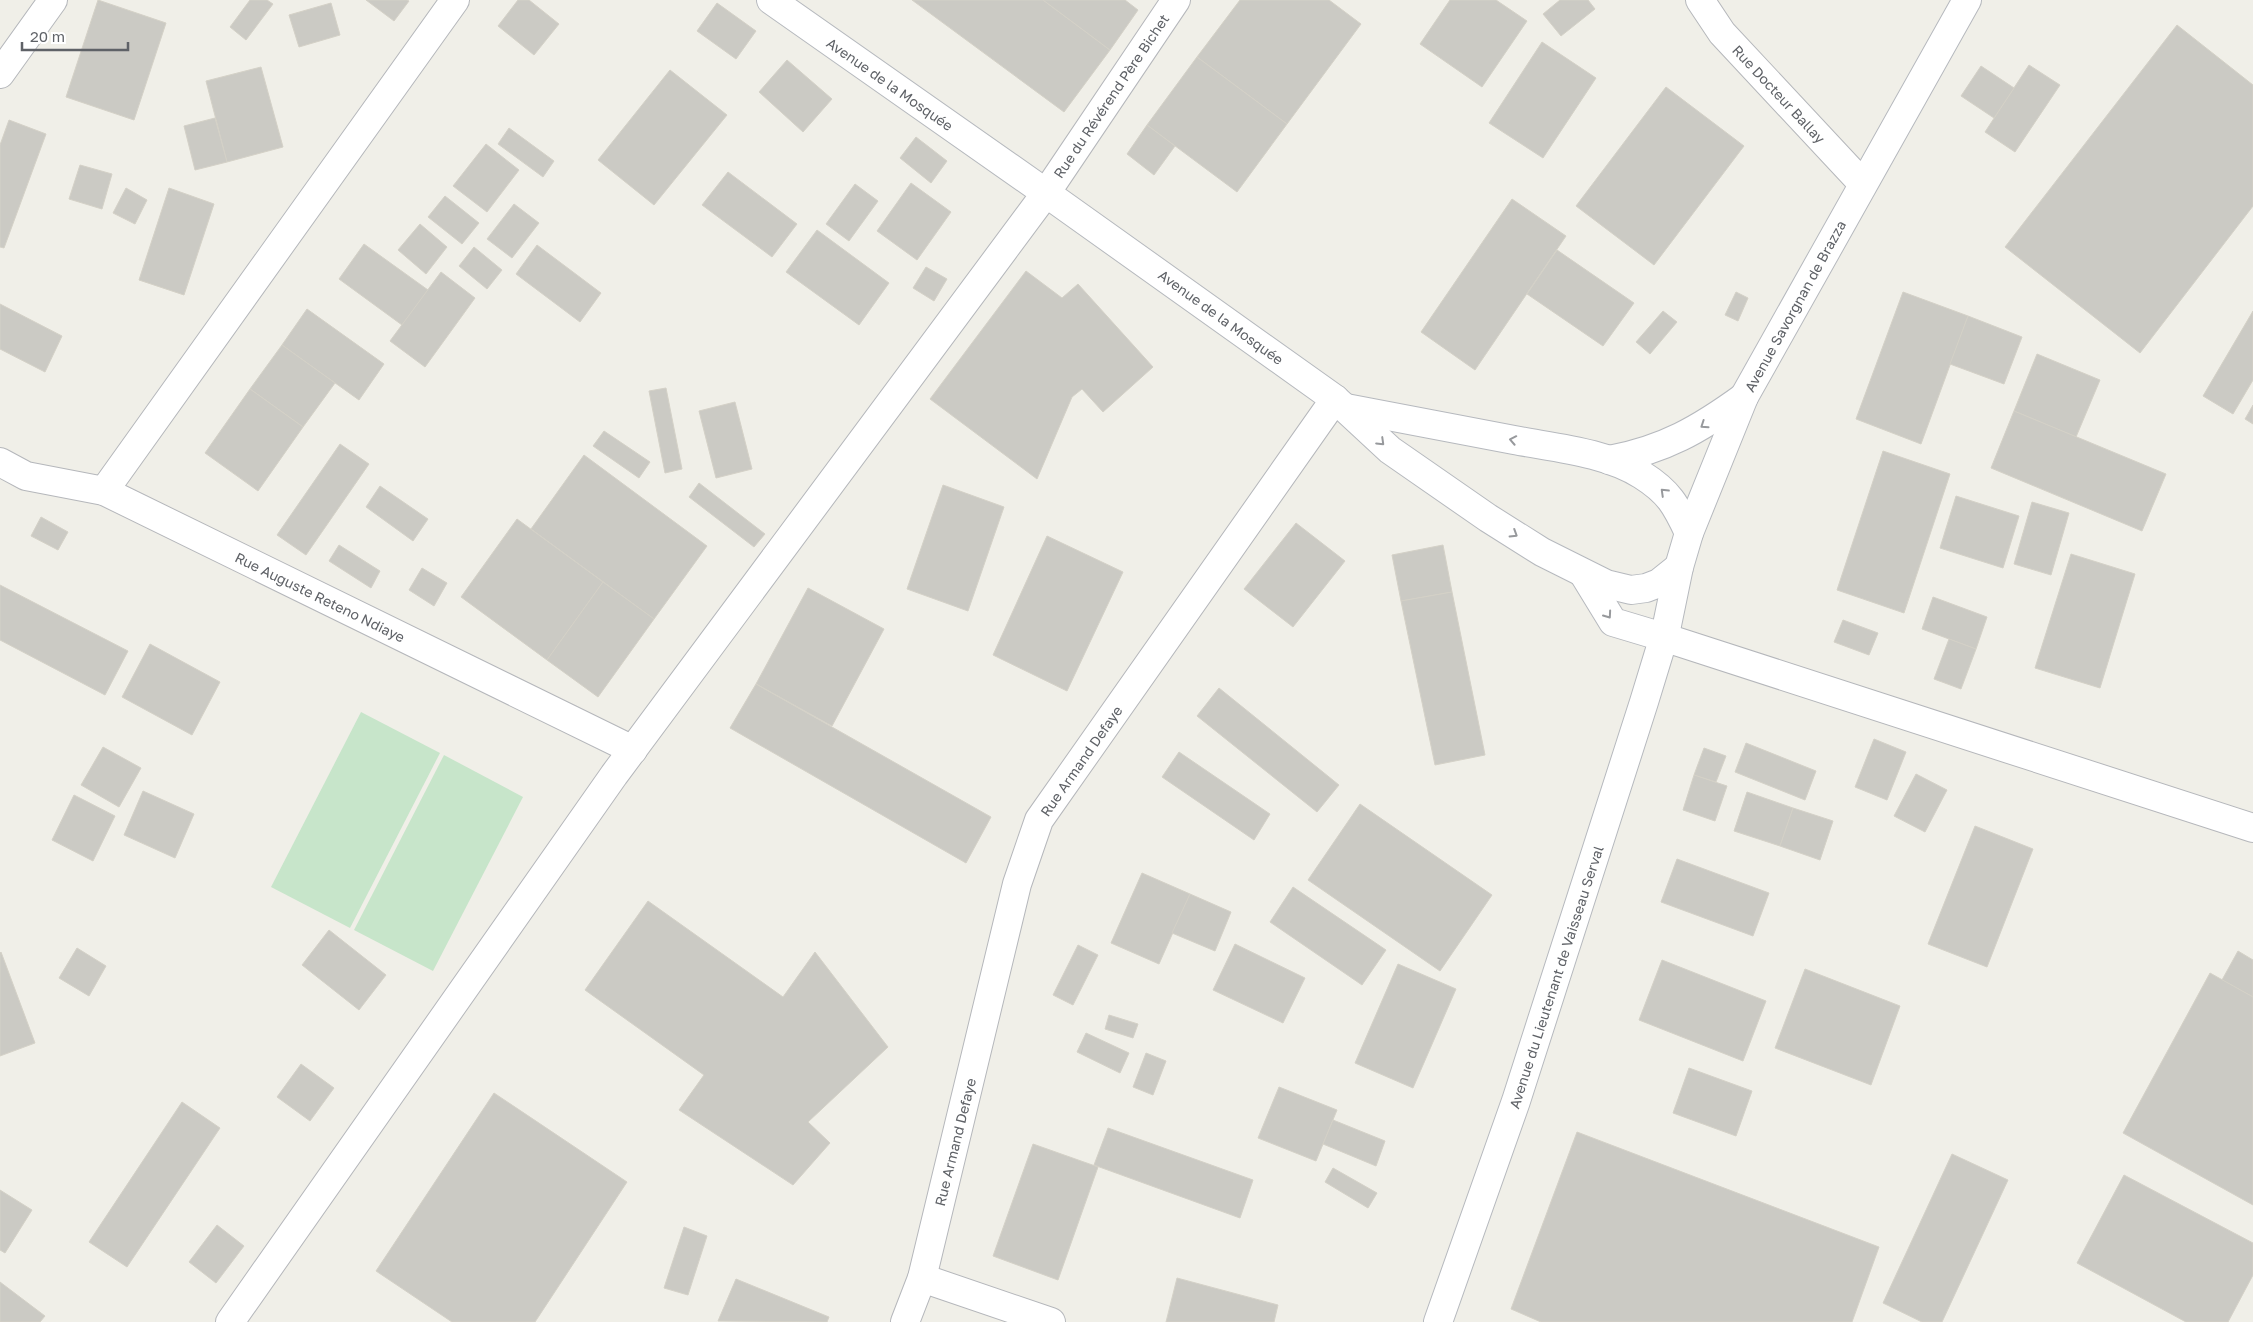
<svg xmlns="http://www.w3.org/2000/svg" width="2253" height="1322" font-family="'Golos Text',sans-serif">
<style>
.green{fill:#c7e5ca}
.building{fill:#cbcac4;stroke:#d4d1c7}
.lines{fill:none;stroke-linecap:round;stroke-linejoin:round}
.street-casing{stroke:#b5b7bb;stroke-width:30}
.secondary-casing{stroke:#b6b9be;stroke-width:30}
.street{stroke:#fff;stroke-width:28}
.secondary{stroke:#fff;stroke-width:28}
.oneway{stroke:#97999c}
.labels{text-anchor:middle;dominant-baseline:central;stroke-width:4;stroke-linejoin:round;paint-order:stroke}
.street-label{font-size:14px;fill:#5f6267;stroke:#fff}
</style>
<rect width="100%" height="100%" fill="#f0efe8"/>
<!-- green -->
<g class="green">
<polygon points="361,712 440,753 350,928 271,887"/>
<polygon points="444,755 523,797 433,971 354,930"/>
</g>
<!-- building -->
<g class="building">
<polygon points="98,0 166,23 134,120 66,97"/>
<polygon points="250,0 267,0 273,4 246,40 230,27"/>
<polygon points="366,0 407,0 409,1 394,21"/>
<polygon points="518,0 529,0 559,24 534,55 498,26"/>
<polygon points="912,0 1043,0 1110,50 1064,112"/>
<polygon points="1043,0 1125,0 1138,10 1110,50"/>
<polygon points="1240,0 1329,0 1361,24 1287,124 1197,57"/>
<polygon points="1450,0 1496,0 1527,21 1482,87 1420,44"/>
<polygon points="1560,0 1588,0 1595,9 1561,36 1543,14"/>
<polygon points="331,3 340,35 299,47 289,15"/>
<polygon points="717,3 756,31 736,59 697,31"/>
<polygon points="2177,25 2253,85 2253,206 2140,353 2005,247"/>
<polygon points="1542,42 1596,78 1543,158 1489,123"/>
<polygon points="1197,57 1287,124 1237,192 1147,125"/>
<polygon points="787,60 832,99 803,132 759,92"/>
<polygon points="2029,65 2060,85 2015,152 1985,132"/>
<polygon points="1981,66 2014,88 1994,118 1961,96"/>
<polygon points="261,67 283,147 227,162 206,81"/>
<polygon points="670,70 727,115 654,205 598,160"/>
<polygon points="1666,87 1744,146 1654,265 1576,206"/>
<polygon points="215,118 227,162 195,170 184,126"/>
<polygon points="9,120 46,134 4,248 0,247 0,145"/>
<polygon points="1147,125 1175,146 1154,175 1127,154"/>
<polygon points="509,128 554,161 543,177 498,144"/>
<polygon points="916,137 947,161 931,183 900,158"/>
<polygon points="486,144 519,170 487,212 453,186"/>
<polygon points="80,165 112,174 102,209 69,199"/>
<polygon points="728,172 797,224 772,257 702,205"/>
<polygon points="911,183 951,212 917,260 877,231"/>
<polygon points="855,184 878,201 849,241 826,224"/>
<polygon points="126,188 147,200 135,224 113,213"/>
<polygon points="169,188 214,204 184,295 139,280"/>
<polygon points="445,196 479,223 462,244 428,217"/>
<polygon points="1512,199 1566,236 1475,370 1421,332"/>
<polygon points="514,204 539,223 512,258 487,239"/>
<polygon points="420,224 447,247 426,274 398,250"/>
<polygon points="817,230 889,283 859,325 786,272"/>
<polygon points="364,244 428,290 402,325 339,279"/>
<polygon points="537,245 601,293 580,322 516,274"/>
<polygon points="474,247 502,270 487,289 459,266"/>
<polygon points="1557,250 1634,303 1603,346 1527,294"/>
<polygon points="926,267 947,279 934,301 913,288"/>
<polygon points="1026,271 1062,298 1078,284 1153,367 1103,412 1082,389 1072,397 1037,479 930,399"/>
<polygon points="441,272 475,298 425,367 390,341"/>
<polygon points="1736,292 1748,298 1738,321 1725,315"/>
<polygon points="1903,292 1968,316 1921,444 1856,419"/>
<polygon points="0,304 62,336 45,372 0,349"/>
<polygon points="307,309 384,364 359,400 282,345"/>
<polygon points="1663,311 1677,322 1650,354 1636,342"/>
<polygon points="2253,311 2253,380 2233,414 2203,396"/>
<polygon points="1968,316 2022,337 2004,384 1950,364"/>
<polygon points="282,345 335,383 303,427 250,389"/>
<polygon points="2037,354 2100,380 2076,437 2014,411"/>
<polygon points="666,388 682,469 665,473 649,391"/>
<polygon points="250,389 303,427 258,491 205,453"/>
<polygon points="735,402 752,469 716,478 699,411"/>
<polygon points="2253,405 2253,424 2245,419"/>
<polygon points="2014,411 2166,474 2142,531 1991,468"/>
<polygon points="604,431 650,462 639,478 593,446"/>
<polygon points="340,444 369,464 306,555 277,535"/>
<polygon points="1883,451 1950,474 1904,613 1837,590"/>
<polygon points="584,455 707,546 654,619 531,529"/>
<polygon points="699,483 765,534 754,547 689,497"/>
<polygon points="943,485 1004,507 968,611 907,589"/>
<polygon points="380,486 428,519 413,541 366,507"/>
<polygon points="1956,496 2019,516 2003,568 1940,548"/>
<polygon points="2032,502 2069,513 2051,575 2014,564"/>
<polygon points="41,517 68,532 58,550 31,536"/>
<polygon points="517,519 603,582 547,660 461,597"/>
<polygon points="1296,523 1345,561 1293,627 1244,589"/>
<polygon points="1047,536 1123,572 1067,691 993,655"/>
<polygon points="339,545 380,571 371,588 329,561"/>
<polygon points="1443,545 1452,592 1401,601 1392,555"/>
<polygon points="2071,554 2135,574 2100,688 2035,668"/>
<polygon points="422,568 447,583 434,606 409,590"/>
<polygon points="603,582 654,619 598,697 547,660"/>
<polygon points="0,585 128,651 105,695 0,640"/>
<polygon points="808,588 884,629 832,726 756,684"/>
<polygon points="1452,592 1485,755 1435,765 1401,601"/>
<polygon points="1933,597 1987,617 1976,649 1922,629"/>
<polygon points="1843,620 1878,633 1869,655 1834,642"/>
<polygon points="1949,639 1976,649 1961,689 1934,679"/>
<polygon points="150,644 220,682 192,735 122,697"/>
<polygon points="756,684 991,817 966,863 730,728"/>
<polygon points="1219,688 1339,785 1317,812 1197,716"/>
<polygon points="1874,739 1906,752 1887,800 1855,787"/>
<polygon points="1746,743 1816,771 1805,800 1735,772"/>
<polygon points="103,747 141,768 119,807 81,785"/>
<polygon points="1704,748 1726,756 1716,782 1694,775"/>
<polygon points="1179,752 1270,814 1254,840 1162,777"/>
<polygon points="1916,774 1947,790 1925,832 1894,816"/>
<polygon points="1694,775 1727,786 1715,821 1683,810"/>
<polygon points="143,791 194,814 175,858 124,835"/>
<polygon points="1747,792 1793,808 1780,846 1734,831"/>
<polygon points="74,795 115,816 93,861 52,840"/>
<polygon points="1360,804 1492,895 1440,971 1308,880"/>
<polygon points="1793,808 1833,821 1820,860 1780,846"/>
<polygon points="1975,826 2033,849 1987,967 1928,944"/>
<polygon points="1677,859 1769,893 1753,936 1661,902"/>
<polygon points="1142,873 1190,894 1159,964 1111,943"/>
<polygon points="1293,887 1386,950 1362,985 1270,922"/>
<polygon points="1190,894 1231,912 1215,951 1172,933"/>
<polygon points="648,901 783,997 815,952 888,1047 808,1122 830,1143 793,1185 679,1110 704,1075 585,990"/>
<polygon points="329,930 386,975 359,1010 302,965"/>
<polygon points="1235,944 1305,978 1283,1023 1213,990"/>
<polygon points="1078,945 1098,955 1073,1005 1053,995"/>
<polygon points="77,948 106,966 89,996 59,978"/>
<polygon points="2238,951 2253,960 2253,997 2222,980"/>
<polygon points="1,952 35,1043 0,1056 0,953"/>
<polygon points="1662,960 1766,1001 1743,1061 1639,1020"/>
<polygon points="1398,964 1456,989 1413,1088 1355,1063"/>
<polygon points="1805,969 1900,1006 1871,1085 1775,1048"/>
<polygon points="2210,973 2253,997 2253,1205 2123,1133"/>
<polygon points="1109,1015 1138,1024 1133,1038 1105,1029"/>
<polygon points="1086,1033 1129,1053 1120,1073 1077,1052"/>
<polygon points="1146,1053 1166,1061 1153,1095 1133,1087"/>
<polygon points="301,1064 334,1088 310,1121 277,1097"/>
<polygon points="1689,1068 1752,1091 1736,1136 1673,1113"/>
<polygon points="1279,1087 1337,1110 1316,1161 1258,1138"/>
<polygon points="494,1093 627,1182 535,1322 452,1322 376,1271"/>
<polygon points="182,1102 220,1128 127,1267 89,1242"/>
<polygon points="1333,1120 1385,1141 1376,1166 1323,1144"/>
<polygon points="1108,1128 1253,1180 1240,1218 1094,1165"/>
<polygon points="1577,1132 1879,1247 1852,1322 1541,1322 1511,1309"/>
<polygon points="1033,1144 1098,1167 1058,1280 993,1256"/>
<polygon points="1952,1154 2008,1180 1942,1322 1922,1322 1883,1303"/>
<polygon points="1333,1168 1377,1193 1368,1208 1325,1182"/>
<polygon points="2124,1175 2253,1243 2253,1275 2228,1322 2186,1322 2077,1263"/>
<polygon points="0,1190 32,1210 5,1253 0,1250"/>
<polygon points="217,1225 244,1246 216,1283 189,1262"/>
<polygon points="684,1227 707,1236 688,1295 664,1288"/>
<polygon points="1177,1278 1278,1305 1274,1322 1166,1322"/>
<polygon points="736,1279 829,1317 827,1322 718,1321"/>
<polygon points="0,1282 45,1316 40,1322 0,1322"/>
</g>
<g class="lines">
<defs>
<g id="street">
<polyline points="1700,0 1722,33 1862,183"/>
<polyline points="0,74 53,0"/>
<polyline points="0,462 26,476 104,491 633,750"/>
<polyline points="104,491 455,0"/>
<polyline points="1663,637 2253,828"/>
<polyline points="922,1278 1051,1322"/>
<polyline points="230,1322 614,775 1046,193 1176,0"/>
<polyline points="905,1322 922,1278 1017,884 1039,820 1335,399"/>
</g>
<g id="secondary">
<polyline points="771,0 1046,193 1335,399 1390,450 1488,518 1542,552 1606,584 1631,590 1646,588 1659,583 1679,567"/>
<path d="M1346,408C1402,419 1458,429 1514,440C1556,448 1605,452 1642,475C1669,492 1676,505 1689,533"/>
<path d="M1609,460C1664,450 1700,429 1744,397"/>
<polyline points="1583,573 1613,622 1663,637"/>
<polyline points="1438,1322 1516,1101 1644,702 1666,630 1679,567 1689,533 1744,397 1967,0"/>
</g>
</defs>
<!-- street casing -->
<use href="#street" class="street-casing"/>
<!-- secondary casing -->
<use href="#secondary" class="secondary-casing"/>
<!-- street -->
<use href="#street" class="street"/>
<!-- secondary -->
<use href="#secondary" class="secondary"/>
</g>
<!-- one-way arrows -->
<defs><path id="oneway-chevron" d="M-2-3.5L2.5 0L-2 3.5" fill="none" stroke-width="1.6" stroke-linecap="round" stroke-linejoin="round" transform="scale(1.25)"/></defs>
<g class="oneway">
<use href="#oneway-chevron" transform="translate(1704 425) rotate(146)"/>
<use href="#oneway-chevron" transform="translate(1513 440) rotate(-169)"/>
<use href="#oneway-chevron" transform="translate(1381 442) rotate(44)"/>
<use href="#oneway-chevron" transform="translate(1664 492) rotate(-136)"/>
<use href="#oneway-chevron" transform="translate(1514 534) rotate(32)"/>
<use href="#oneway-chevron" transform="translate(1608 615) rotate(55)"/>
</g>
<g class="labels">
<!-- street labels -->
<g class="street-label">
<text transform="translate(890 84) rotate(35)">Avenue de la Mosquée</text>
<text transform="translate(1779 94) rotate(47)">Rue Docteur Ballay</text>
<text transform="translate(1111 96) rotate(-56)">Rue du Révérend Père Bichet</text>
<text transform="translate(1795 306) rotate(-61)">Avenue Savorgnan de Brazza</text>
<text transform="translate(1221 317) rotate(36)">Avenue de la Mosquée</text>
<text transform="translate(320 597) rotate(26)">Rue Auguste Reteno Ndiaye</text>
<text transform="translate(1081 761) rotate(-55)">Rue Armand Defaye</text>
<text transform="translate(1556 977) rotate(-72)">Avenue du Lieutenant de Vaisseau Serval</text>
<text transform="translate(955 1142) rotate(-76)">Rue Armand Defaye</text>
</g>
</g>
<!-- scale -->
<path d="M22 42v8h106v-8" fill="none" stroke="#5f6267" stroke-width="2.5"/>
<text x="30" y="42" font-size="15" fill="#5f6267" stroke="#ffffff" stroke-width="4" paint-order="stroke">20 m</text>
</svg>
